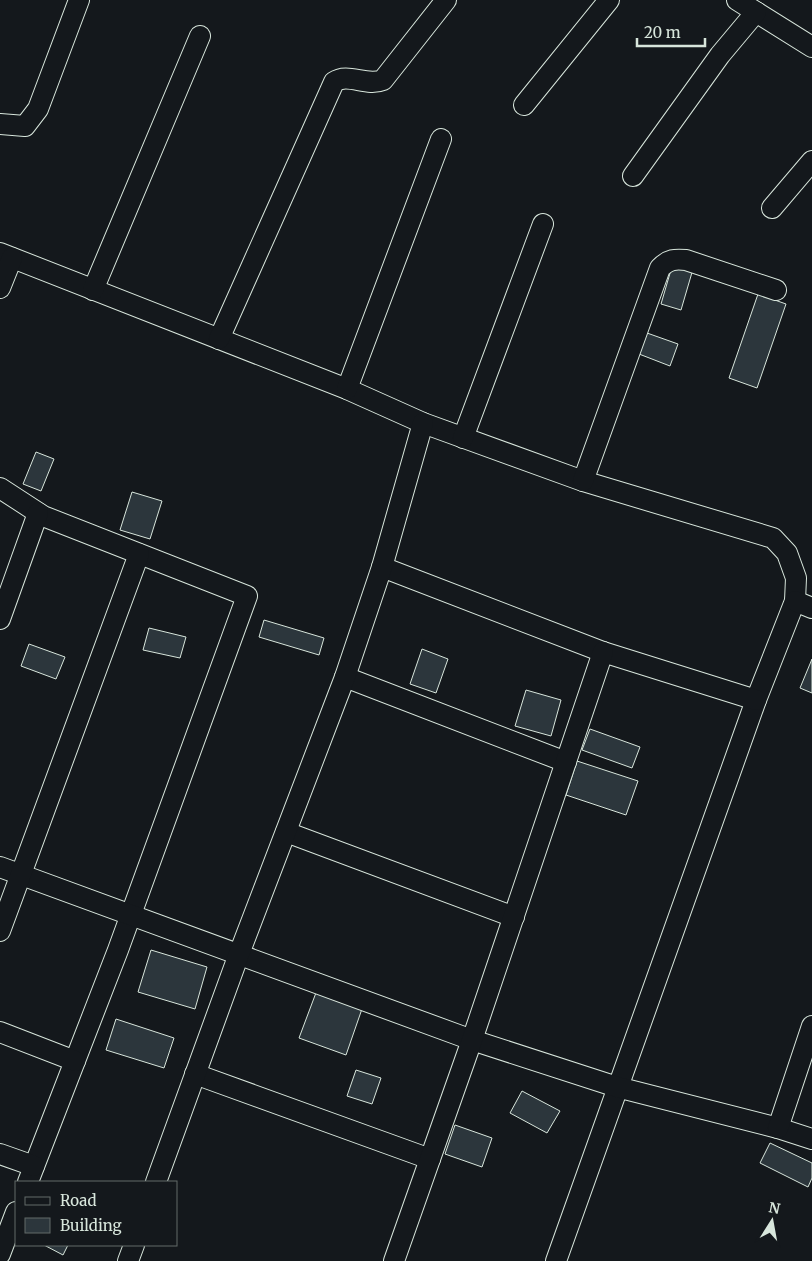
<svg xmlns="http://www.w3.org/2000/svg" width="812" height="1261" font-family="Merriweather,serif">
<style>
.building{fill:#2c363c;stroke:#d8e6dc}
.lines{fill:none;stroke-linecap:round;stroke-linejoin:round}
.minor-casing{stroke:#d8e6dc;stroke-width:22}
.minor{stroke:#14181c;stroke-width:20}
</style>
<rect width="100%" height="100%" fill="#14181c"/>
<!-- building -->
<g class="building">
<polygon points="673,263 693,269 681,310 661,304"/>
<polygon points="758,294 786,304 757,388 729,378"/>
<polygon points="647,333 678,344 670,366 639,354"/>
<polygon points="36,452 54,459 41,491 23,484"/>
<polygon points="132,492 162,501 150,539 120,530"/>
<polygon points="264,620 324,638 319,655 259,637"/>
<polygon points="149,628 186,637 180,658 143,650"/>
<polygon points="29,644 65,657 56,679 21,666"/>
<polygon points="422,649 448,659 436,693 410,684"/>
<polygon points="812,659 812,693 800,688"/>
<polygon points="526,690 561,700 551,736 515,726"/>
<polygon points="590,729 640,747 632,768 582,750"/>
<polygon points="577,761 638,781 626,815 566,795"/>
<polygon points="151,950 207,967 195,1009 138,992"/>
<polygon points="317,990 363,1006 346,1055 299,1038"/>
<polygon points="116,1019 174,1038 164,1068 106,1050"/>
<polygon points="356,1070 381,1078 372,1104 347,1096"/>
<polygon points="522,1091 560,1111 547,1133 510,1113"/>
<polygon points="455,1125 492,1138 482,1167 445,1154"/>
<polygon points="770,1143 812,1163 812,1178 808,1187 760,1163"/>
<polygon points="44,1245 68,1245 63,1255"/>
</g>
<g class="lines">
<defs>
<g id="minor">
<polyline points="756,12 812,47"/>
<polyline points="524,105 609,0"/>
<polyline points="0,124 25,126 38,109 79,0"/>
<polyline points="633,176 720,55 756,12 737,0"/>
<polyline points="772,208 812,161"/>
<polyline points="0,253 347,389 423,423 583,481 773,538 787,553 796,578 795,601 756,700 556,1261"/>
<polyline points="0,288 12,258"/>
<polyline points="93,290 200,36"/>
<path d="M219,339L334,82C348,72 366,87 383,80L446,0"/>
<polyline points="347,389 441,139"/>
<polyline points="463,438 543,224"/>
<path d="M583,481L660,268C669,259 675,259 686,260L776,290"/>
<polyline points="0,488 43,516 247,596 118,950 28,1182"/>
<polyline points="382,567 603,652 756,700"/>
<polyline points="795,601 812,608"/>
<polyline points="0,619 38,513"/>
<polyline points="345,677 566,762"/>
<polyline points="286,832 514,917"/>
<polyline points="0,867 472,1040 617,1087 778,1128 812,1139"/>
<polyline points="0,931 139,554"/>
<polyline points="0,1032 75,1061"/>
<polyline points="195,1074 430,1159"/>
<polyline points="778,1128 812,1026"/>
<polyline points="0,1154 34,1166"/>
<polyline points="156,1182 239,954 345,677 382,567 423,423"/>
<polyline points="0,1254 16,1212"/>
<polyline points="128,1261 134,1245"/>
<polyline points="394,1261 472,1040 603,652"/>
</g>
</defs>
<!-- minor casing -->
<use href="#minor" class="minor-casing"/>
<!-- minor -->
<use href="#minor" class="minor"/>
</g>
<!-- legend -->
<rect x="15" y="1181" width="162" height="65" fill="#14181c" stroke="#626a69"/>
<rect x="25" y="1197" width="25" height="8" fill="#14181c" stroke="#626a69"/>
<text x="60" y="1206" font-size="15" fill="#d8e6dc">Road</text>
<rect x="25" y="1218" width="25" height="15" fill="#2c363c" stroke="#626a69"/>
<text x="60" y="1231" font-size="15" fill="#d8e6dc">Building</text>
<!-- north arrow -->
<g transform="translate(772 1221) rotate(11)" stroke="#14181c" stroke-width="4" paint-order="stroke">
<path d="M0-4L9 19L0 12L-9 19Z" fill="#d8e6dc"/>
<text y="-8" font-size="14" font-weight="bold" text-anchor="middle" fill="#d8e6dc">N</text>
</g>
<!-- scale -->
<path d="M637 38v8h68v-8" fill="none" stroke="#d8e6dc" stroke-width="2.5"/>
<text x="644" y="38" font-size="15" fill="#d8e6dc" stroke="#14181c" stroke-width="4" paint-order="stroke">20 m</text>
</svg>
